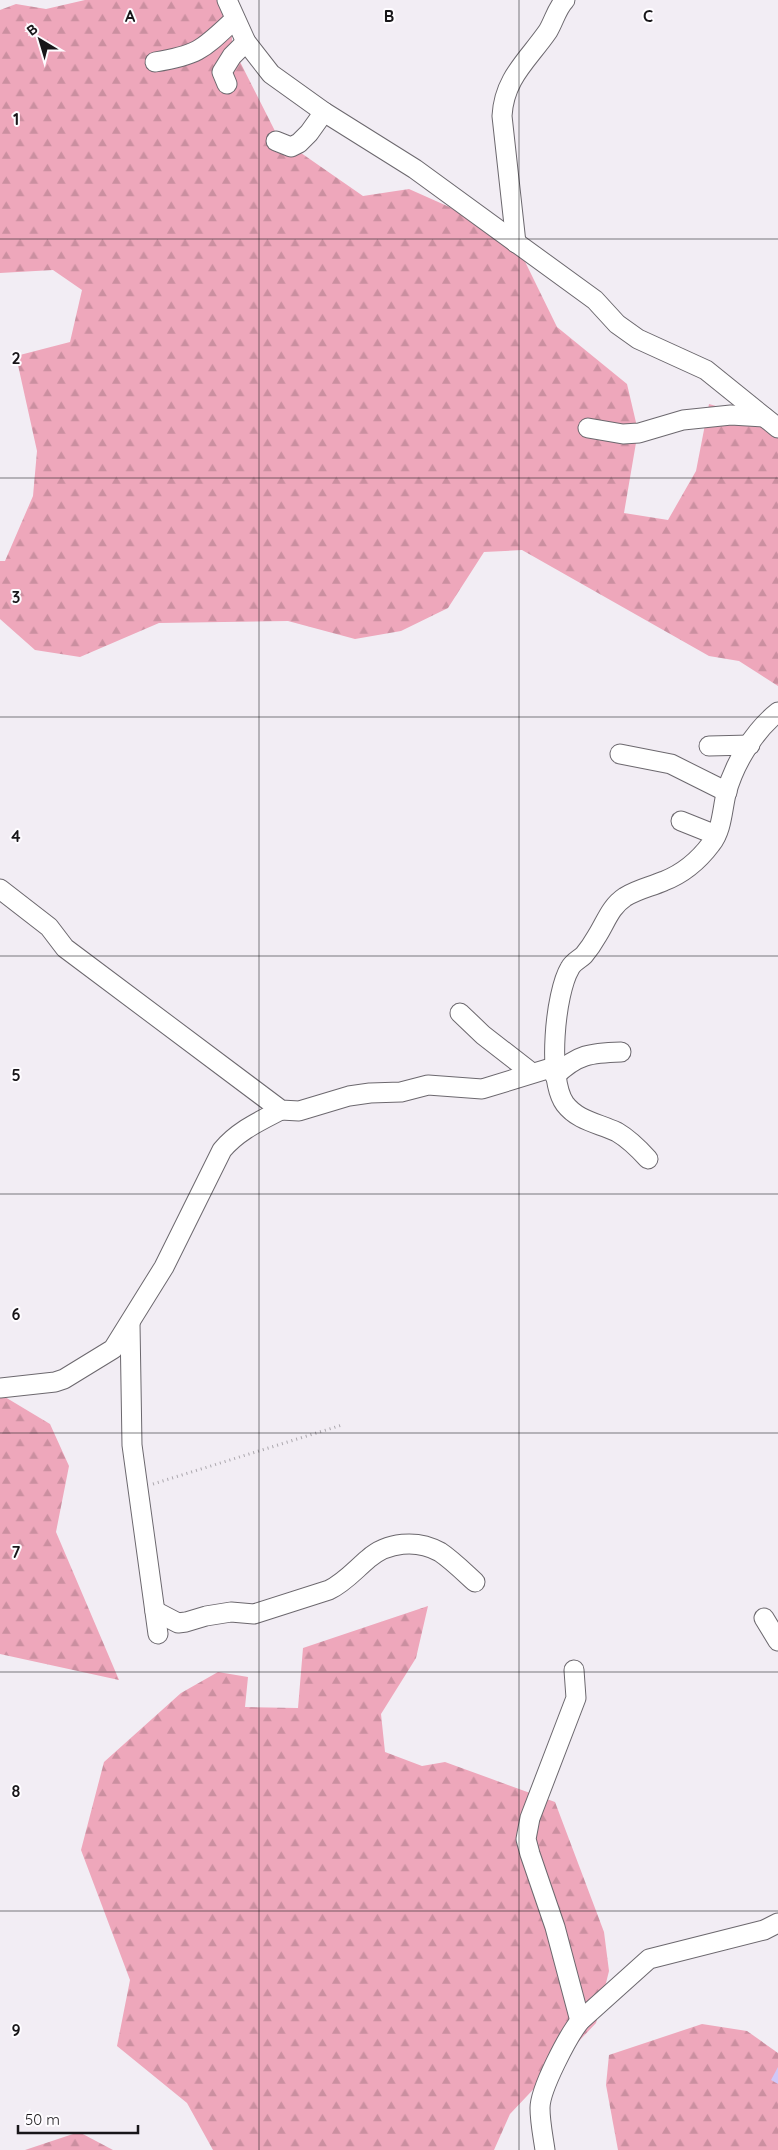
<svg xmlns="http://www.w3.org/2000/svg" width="778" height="2150" font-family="Quicksand,sans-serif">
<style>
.forest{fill:url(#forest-firs)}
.building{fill:#d0c7f8}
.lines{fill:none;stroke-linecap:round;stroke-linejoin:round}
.minor-casing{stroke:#6c686e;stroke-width:21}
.path{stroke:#aba7ad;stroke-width:3;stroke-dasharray:1 4;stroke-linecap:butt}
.minor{stroke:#fff;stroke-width:19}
.grid{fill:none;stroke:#181619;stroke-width:1;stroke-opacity:0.55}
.grid-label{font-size:16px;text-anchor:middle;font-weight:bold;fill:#181619;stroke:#fefcff;stroke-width:4;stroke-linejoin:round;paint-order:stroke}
</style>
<defs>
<pattern id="forest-firs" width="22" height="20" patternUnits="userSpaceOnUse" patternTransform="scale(1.25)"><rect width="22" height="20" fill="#eea7bb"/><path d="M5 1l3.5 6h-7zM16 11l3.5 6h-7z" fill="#cb8fa0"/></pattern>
</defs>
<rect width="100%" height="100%" fill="#f2edf4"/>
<!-- forest -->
<g class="forest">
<polygon points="85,0 232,0 232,46 278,137 363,196 409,189 512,235 557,327 627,384 638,431 624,513 668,520 696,471 709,404 778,424 778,686 739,661 709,656 522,550 484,552 448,608 401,631 355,639 288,621 159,623 80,657 35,650 0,619 0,561 5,561 33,496 37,451 16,356 70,342 82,290 53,270 0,273 0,10 16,4 46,9"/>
<polygon points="0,1394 50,1424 69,1466 56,1532 119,1680 0,1654"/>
<polygon points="428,1606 416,1658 381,1714 385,1752 422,1766 445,1762 555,1802 604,1932 609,1971 596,2023 510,2114 494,2150 213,2150 187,2103 117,2046 130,1980 81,1850 104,1762 181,1693 218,1672 248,1677 245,1707 298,1708 303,1648"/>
<polygon points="702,2024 747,2031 778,2053 778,2150 618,2150 606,2085 609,2055"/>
<polygon points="79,2132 113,2150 25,2150"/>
</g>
<!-- building -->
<polygon class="building" points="778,2067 778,2084 771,2080"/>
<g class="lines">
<defs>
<g id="minor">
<polyline points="227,0 246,42 271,74 324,112 415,169 595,300 617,324 638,339 706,370 778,428"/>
<path d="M155,62C199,55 203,49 235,19"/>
<polyline points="227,84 222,72 232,56 246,42"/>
<polyline points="276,141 291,147 299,143 309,133 324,112"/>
<path d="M516,243L502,116C504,78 528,60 548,31C554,21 557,8 565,0"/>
<polyline points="588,428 623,434 639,433 683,420 731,415 764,417"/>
<polyline points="709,746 750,745"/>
<polyline points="620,754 671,764 727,792"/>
<polyline points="681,821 716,835"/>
<polyline points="0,889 49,927 65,948 281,1110 299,1111 349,1096 370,1093 401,1092 428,1085 482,1089 554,1067"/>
<polyline points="460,1013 483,1035 532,1073"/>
<path d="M555,1076C577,1054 591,1053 621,1052"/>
<path d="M648,1159C639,1149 629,1139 617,1132C598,1123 578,1121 565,1104C547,1079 555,993 570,968C573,962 580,959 584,955C589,949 593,943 597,936C606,922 610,907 625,897C638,889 650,887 664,881C682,874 699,860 711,844C722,830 722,811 726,794C734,764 754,731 778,712"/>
<polyline points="130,1324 132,1445 158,1634"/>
<path d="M0,1388L55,1382L64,1379L113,1349L164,1267L222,1150C238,1131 258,1122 281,1110"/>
<path d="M155,1611L178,1623L186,1622L206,1616L231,1612L254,1614L329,1590C344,1583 355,1570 368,1559C387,1542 417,1539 440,1552C452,1560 464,1572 475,1582"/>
<polyline points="764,1618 778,1641"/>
<polyline points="574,1670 576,1698 530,1818 526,1839 530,1854 555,1927 580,2021"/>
<path d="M545,2150C543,2136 540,2122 540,2108C540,2089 568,2036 580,2021L649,1959L764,1930L778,1923"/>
</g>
</defs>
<!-- minor casing -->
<use href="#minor" class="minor-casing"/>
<!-- path -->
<polyline class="path" points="153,1484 342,1425"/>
<!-- minor -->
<use href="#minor" class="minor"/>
</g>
<!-- grid -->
<path class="grid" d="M259,0V2150M519,0V2150M0,239H778M0,478H778M0,717H778M0,956H778M0,1194H778M0,1433H778M0,1672H778M0,1911H778"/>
<g class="grid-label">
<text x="130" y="22">A</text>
<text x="389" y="22">B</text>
<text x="648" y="22">C</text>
<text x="16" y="125">1</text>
<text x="16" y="364">2</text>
<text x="16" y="603">3</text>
<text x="16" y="842">4</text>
<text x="16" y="1081">5</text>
<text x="16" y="1320">6</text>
<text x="16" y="1558">7</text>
<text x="16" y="1797">8</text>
<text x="16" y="2036">9</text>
</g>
<!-- north arrow -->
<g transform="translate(40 40) rotate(322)" stroke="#fefcff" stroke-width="4" paint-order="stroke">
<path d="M0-4L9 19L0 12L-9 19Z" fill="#181619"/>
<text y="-8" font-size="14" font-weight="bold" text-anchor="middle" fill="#181619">B</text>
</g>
<!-- scale -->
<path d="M18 2125v8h120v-8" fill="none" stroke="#181619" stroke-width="2.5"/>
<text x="25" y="2125" font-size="15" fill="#181619" stroke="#fefcff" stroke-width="4" paint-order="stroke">50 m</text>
</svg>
